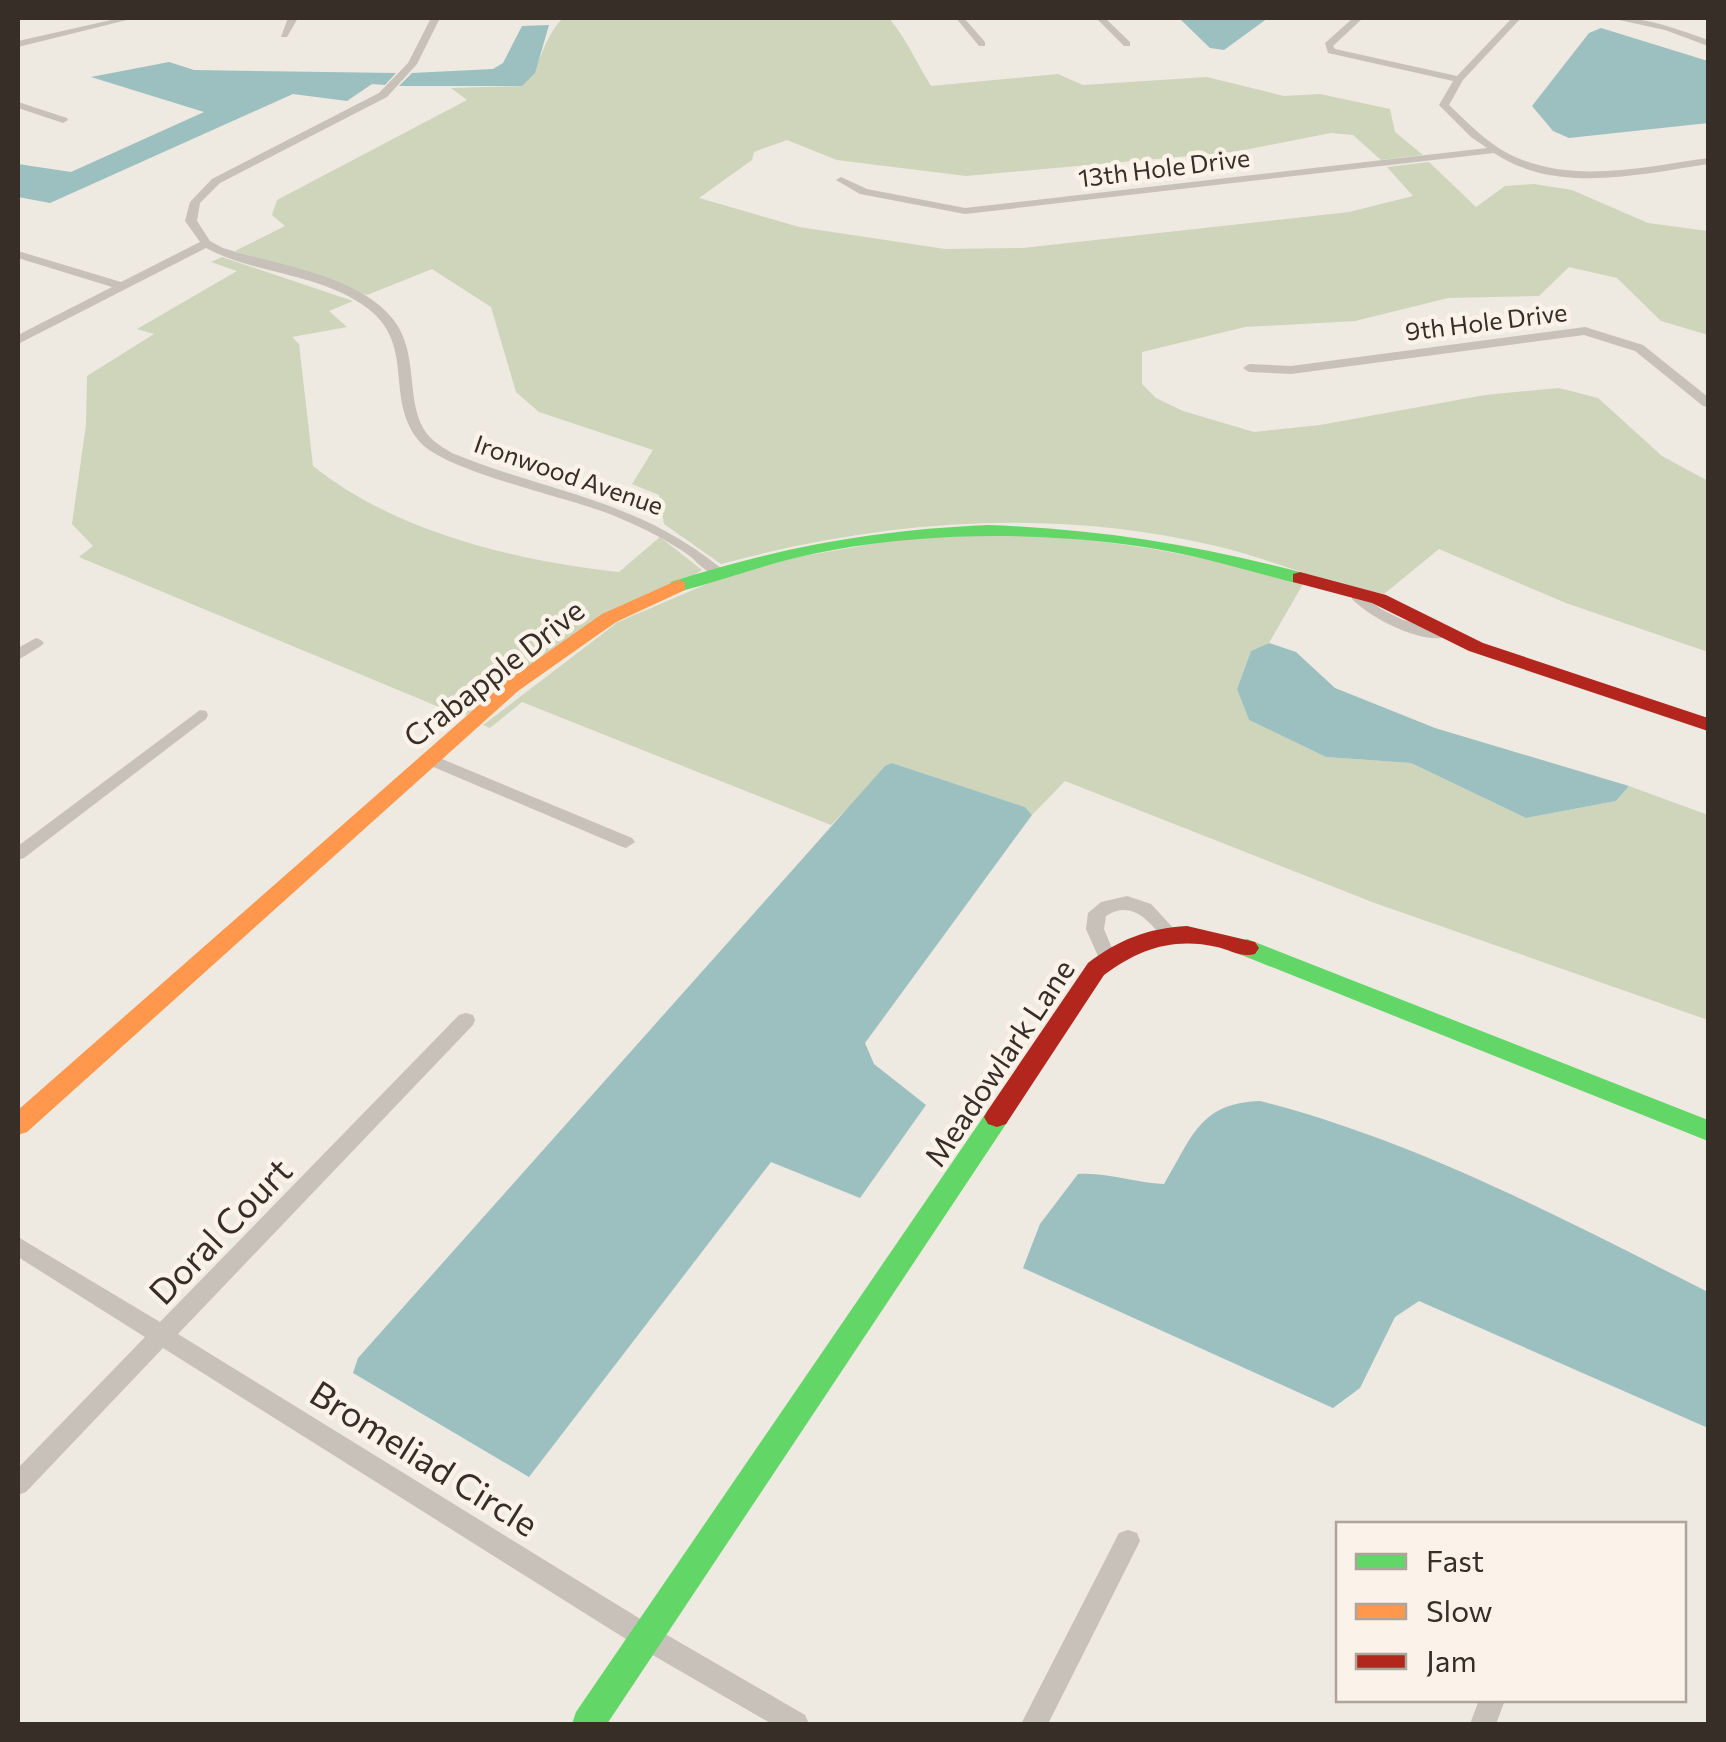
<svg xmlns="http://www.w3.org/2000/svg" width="1726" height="1742" font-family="Commissioner,sans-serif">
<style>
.green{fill:#ced5ba}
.water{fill:#9cbfc0}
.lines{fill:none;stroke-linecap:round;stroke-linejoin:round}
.street{fill:#c7c1ba;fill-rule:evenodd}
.fast{fill:#63d668;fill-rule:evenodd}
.slow{fill:#ff974d;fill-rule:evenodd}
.jam{fill:#b3261e;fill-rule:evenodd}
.labels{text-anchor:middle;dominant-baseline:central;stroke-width:9;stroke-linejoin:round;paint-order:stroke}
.far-street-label{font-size:25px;fill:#382e28;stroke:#fbf3e9}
.street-label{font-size:30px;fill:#382e28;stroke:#fbf3e9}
.near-street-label{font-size:35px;fill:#382e28;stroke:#fbf3e9}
</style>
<rect width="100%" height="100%" fill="#eee9e1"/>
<!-- green -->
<g class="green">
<path d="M563,18H889C907,40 916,62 931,86L1058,74L1083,85L1207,77L1284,96L1320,94L1390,109L1395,132L1423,155L1381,160L1353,135L1331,133L1234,152L966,176L837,160L787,140L754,152L752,160L699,198L799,227L945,249L1023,248L1349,212L1413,196L1387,167L1429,162L1476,207L1505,186L1534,184L1572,190L1648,223L1708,231V335L1661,321L1617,278L1569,267L1539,296L1448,298L1355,321L1245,327L1142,352V384L1156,398L1183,411L1254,432L1320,425L1485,395L1559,388L1598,398L1662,456L1708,481V652L1566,603L1439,549L1384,594C1327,585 1273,559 1216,546C1050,507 884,520 721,564L664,524L659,495L632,484L653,450L539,412L516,392L491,307L432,269L367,295L235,251L285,226L272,215L277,200L467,100L451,88L522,86C542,66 543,37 563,18Z"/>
<path d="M222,257L353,301L329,311L347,327L292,337L299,344L313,466C395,532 516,561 619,572L660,537L702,570L463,717L79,557L93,546L72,524L86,425L87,376L154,334L137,329L237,271L211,262Z"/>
<path d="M1014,533C1119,541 1202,554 1303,584L1269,643L1251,651L1237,689L1249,720L1326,757L1411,763L1526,818L1616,801L1629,786L1708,815V1020L1372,902L1065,781L1032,815L1025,807L892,763L831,825L522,702L490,728L483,725L618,622L723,577L798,557L917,536Z"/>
</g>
<!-- water -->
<g class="water">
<polygon points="1179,18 1268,18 1224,50 1210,48"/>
<polygon points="549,25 535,73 522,86 399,86 412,73 493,69 503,63 522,26"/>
<polygon points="1601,28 1708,61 1708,123 1569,138 1553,131 1532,106 1589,33"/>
<polygon points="169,62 194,70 396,73 385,85 372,84 347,101 293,94 50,203 18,197 18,164 71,172 204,112 91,77"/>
<polygon points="1269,643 1296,652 1335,688 1435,728 1629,786 1616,801 1526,818 1411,763 1326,757 1249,720 1237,689 1251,651"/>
<polygon points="892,763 1025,807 1032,815 865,1043 874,1064 926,1105 860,1198 771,1162 529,1477 353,1373 358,1358 885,766"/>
<path d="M1260,1101C1417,1141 1565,1220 1708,1292V1428L1419,1301L1395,1317L1360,1388L1333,1408L1023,1268L1040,1224L1078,1174C1107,1172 1135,1183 1164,1184C1192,1138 1199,1103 1260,1101Z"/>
</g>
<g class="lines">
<!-- street -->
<g class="street">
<polygon points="120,18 135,18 18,47 18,41"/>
<polygon points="288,18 298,18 287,37 281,37"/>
<path d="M431,18H440L417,64L387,97L220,183L200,203L197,221L210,241L223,248C275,265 356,274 392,318C423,355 401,411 433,440C438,445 446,449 452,453C549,493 637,499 722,569V575C709,576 701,566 691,557C668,540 643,528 617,517C573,498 444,472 419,441C383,397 418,342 363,305C316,273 255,274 206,248L18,344V335L112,287L18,258V251L121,282L200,242L185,221L190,202L212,179L379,93L408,63Z"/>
<polygon points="956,18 964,18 985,42 985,46 979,46"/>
<polygon points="1096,18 1105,18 1130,42 1130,46 1124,46"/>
<path d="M1353,18H1363L1333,46L1335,49L1457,76L1512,18H1521L1463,80L1449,105C1468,123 1486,142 1509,154C1570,185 1644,167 1708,158V164C1641,174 1556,195 1494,153L965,214L860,194L836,180L841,177L867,189L965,208L1487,148L1471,137L1439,105L1453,81L1328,53L1325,43Z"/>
<path d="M1610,18C1644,16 1677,29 1708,40V46L1665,30Z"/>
<polygon points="18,102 67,118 68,120 63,123 18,108"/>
<polygon points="1585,327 1643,345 1708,397 1708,407 1703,406 1635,351 1584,335 1291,374 1249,372 1243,368 1249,364 1291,366"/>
<path d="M1357,592L1381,609L1403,620L1451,631L1454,634C1430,650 1370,618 1352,599V593Z"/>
<polygon points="36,638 41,640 44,643 41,646 18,660 18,648"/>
<polygon points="200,710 206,711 208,715 206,719 24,858 18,860 18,846"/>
<polygon points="430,754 632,838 635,842 626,848 620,846 424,763 422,759"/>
<path d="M1127,896L1151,904L1176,931L1173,936H1161C1146,917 1129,901 1106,916L1104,929L1116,958L1113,963H1101L1086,929L1088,913L1101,902Z"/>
<polygon points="466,1013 473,1015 475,1020 473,1025 178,1334 655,1628 805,1715 809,1724 772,1724 637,1646 163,1348 26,1492 18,1495 18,1468 145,1337 18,1257 18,1237 160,1322 459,1015"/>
<polygon points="1128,1530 1137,1533 1140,1541 1048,1724 1021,1724 1119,1533"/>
<polygon points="1479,1700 1505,1700 1496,1724 1470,1724"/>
</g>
<!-- fast -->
<g class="fast">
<path d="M988,525C1100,529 1198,545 1307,574L1309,578L1300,584C1248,571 1197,555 1144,547C1041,532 935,532 833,550C779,559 730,578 678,592L669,586L671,582C781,547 873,530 988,525Z"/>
<polygon points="1247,939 1708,1120 1708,1141 1239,954 1235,948 1239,942"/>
<polygon points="997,1107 1006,1110 1010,1117 1006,1124 607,1724 572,1724 576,1712 988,1110"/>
</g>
<!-- slow -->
<polygon class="slow" points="678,580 685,582 685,590 616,622 518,691 27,1132 18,1135 18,1110 504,683 602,614"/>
<!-- jam -->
<g class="jam">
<polygon points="1300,572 1386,595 1483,643 1708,718 1708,731 1469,651 1372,603 1293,582 1293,574"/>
<path d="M1187,926L1255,942L1259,948L1255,954C1242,958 1230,950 1217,947C1173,937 1139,949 1104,975L1006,1124L997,1127L988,1124L984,1117L988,1110L1088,963C1118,940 1148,928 1187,926Z"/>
</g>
</g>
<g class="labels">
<!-- far-street labels -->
<g class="far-street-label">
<text transform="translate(1164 167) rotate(-7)">13th Hole Drive</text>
<text transform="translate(1486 321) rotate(-7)">9th Hole Drive</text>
<text transform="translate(569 474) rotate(19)">Ironwood Avenue</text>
</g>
<!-- street labels -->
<g class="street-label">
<text transform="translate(493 672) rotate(-38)">Crabapple Drive</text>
<text transform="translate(998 1062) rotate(-56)">Meadowlark Lane</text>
</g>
<!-- near-street labels -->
<g class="near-street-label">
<text transform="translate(219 1230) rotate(-46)">Doral Court</text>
<text transform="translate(425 1457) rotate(32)">Bromeliad Circle</text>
</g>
</g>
<!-- border -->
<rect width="1726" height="1742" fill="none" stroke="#382e28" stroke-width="40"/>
<!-- legend -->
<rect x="1336" y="1522" width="350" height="180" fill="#fbf3e9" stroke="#ada49c" stroke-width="2.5"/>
<rect x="1356" y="1554" width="50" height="15" fill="#63d668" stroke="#ada49c" stroke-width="2.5"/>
<text x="1426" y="1572" font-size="30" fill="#382e28">Fast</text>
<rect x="1356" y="1604" width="50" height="15" fill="#ff974d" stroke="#ada49c" stroke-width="2.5"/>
<text x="1426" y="1622" font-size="30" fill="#382e28">Slow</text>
<rect x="1356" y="1654" width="50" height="15" fill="#b3261e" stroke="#ada49c" stroke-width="2.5"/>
<text x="1426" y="1672" font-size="30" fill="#382e28">Jam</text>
</svg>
